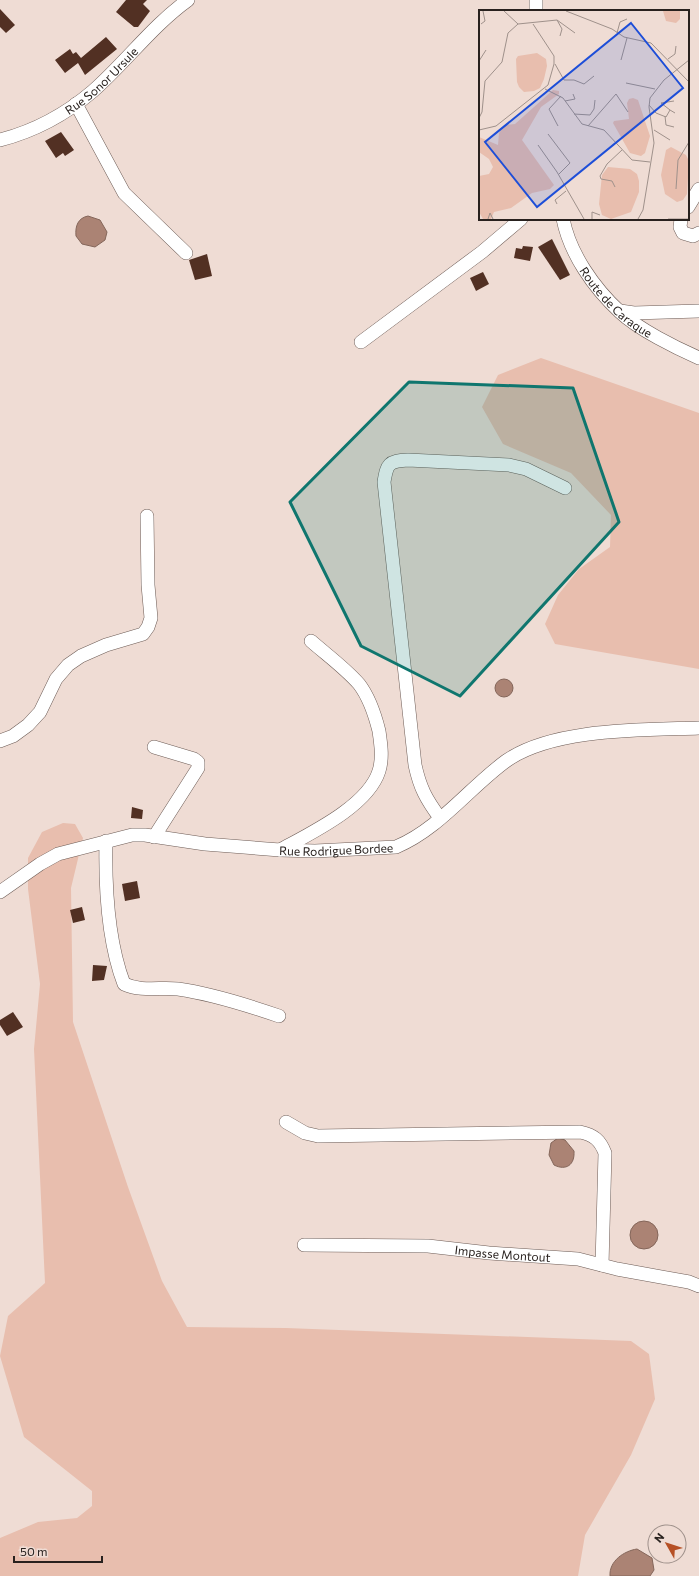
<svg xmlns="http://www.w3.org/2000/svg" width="699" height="1576" font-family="Commissioner,sans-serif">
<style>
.green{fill:#e8beae}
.water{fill:#ab8374;stroke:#84665a}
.building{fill:#523023}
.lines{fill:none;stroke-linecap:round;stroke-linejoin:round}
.minor-casing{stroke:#6d5c56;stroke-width:14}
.minor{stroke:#fff;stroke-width:13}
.marked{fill:#0f766e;fill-opacity:0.2;stroke:#0f766e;stroke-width:3;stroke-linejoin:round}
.labels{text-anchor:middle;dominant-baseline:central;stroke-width:4;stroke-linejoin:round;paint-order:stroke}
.street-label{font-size:12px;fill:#28211e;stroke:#efdcd4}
.inset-road{fill:none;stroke:#9f918b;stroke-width:1}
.view{fill:#1d4ed8;fill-opacity:0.15;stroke:#1d4ed8;stroke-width:2}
.inset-edge{fill:none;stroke:#28211e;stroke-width:2}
</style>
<rect width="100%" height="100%" fill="#efdcd4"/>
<!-- green -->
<g class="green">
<polygon points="541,358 699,413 699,669 555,644 545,624 558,595 579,569 610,547 611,515 571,473 503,444 482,407 498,375"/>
<polygon points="63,823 75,824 83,838 71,888 73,1022 128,1187 162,1281 187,1327 286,1328 631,1341 649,1354 655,1399 631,1455 585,1535 578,1576 0,1576 0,1538 38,1522 77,1518 92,1506 92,1491 24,1437 0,1356 8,1316 45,1283 34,1049 40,984 28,889 28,858 42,832"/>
</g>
<!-- water -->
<g class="water">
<path d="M88,216L100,220L107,232L105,240L95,247L82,244L76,236C75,226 78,218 88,216Z"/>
<circle cx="504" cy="688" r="9"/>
<path d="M558,1138L565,1140L574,1151C575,1165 566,1171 554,1165L549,1155L551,1143Z"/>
<circle cx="644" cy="1235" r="14"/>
<path d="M637,1549L652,1558L654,1570L650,1576H610C609,1561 624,1551 637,1549Z"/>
</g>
<!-- building -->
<g class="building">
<polygon points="126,0 147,0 143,4 150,11 138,27 134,27 116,12"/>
<polygon points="0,9 15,25 6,33 0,27"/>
<polygon points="106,37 117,49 85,75 78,63 65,73 55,60 70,49 73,54 76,52 81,58"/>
<polygon points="61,132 74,150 65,156 63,153 56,158 45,141"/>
<polygon points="552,239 570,275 560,280 538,247"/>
<polygon points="523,246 533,247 530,261 514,258 516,248 522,249"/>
<polygon points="207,254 212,276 195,280 189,260"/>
<polygon points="483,272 489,284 476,291 470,278"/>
<polygon points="132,807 143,810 142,819 131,818"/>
<polygon points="137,881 140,898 125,901 122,884"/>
<polygon points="82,907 85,920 73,923 70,910"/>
<polygon points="93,965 107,966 104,980 92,981"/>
<polygon points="13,1012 23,1027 7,1036 0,1025 0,1020"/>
</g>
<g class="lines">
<defs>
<g id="minor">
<polyline points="536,0 536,11"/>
<polyline points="76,104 124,193 186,253"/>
<path id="s1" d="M0,140C35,131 66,114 93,91C126,62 152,26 188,0"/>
<polyline points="688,207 699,189"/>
<path id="s2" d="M563,219C570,254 594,288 620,312C638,329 676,348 699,358"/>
<polyline points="681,219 680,227 683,233 693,236 699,233"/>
<polyline points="620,311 634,313 699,311"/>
<polyline points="361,342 482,252 521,219"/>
<polyline points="0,741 13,736 28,725 40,712 56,679 68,665 81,656 106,645 143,634 148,627 151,618 148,585 147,516"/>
<path d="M440,818C426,799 420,788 415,765L384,482C387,464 388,461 408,460L509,465L526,469L565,488"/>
<polyline points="154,837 198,768 198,762 194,759 154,747"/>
<path d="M106,841C105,886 108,942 124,984C142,992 160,987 178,989C213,994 247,1005 279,1016"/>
<path d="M280,850C311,833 368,806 379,771C383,758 381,745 379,731C375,715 369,697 359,684C345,668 327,655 311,641"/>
<path id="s3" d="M0,892L40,864L58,854L132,835H145L205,844L280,850L315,851L396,847C439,829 469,788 506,761C553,728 643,730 699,728"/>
<path d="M286,1122L305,1133L318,1136L580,1132C594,1135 600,1140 605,1153L602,1265"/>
<path id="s4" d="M304,1245L428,1246L489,1253L578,1259L617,1269L689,1282L699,1286"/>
</g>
</defs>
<!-- minor casing -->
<use href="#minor" class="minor-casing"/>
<!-- minor -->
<use href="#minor" class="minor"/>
</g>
<!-- marked area -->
<path class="marked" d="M409,382L573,388L619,522L460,696L361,646L290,502Z"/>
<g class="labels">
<!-- street labels -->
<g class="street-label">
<text stroke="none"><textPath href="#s1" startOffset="119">Rue Sonor Ursule</textPath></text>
<text stroke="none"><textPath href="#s2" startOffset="101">Route de Caraque</textPath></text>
<text stroke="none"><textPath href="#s3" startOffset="351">Rue Rodrigue Bordee</textPath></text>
<text stroke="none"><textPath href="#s4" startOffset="199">Impasse Montout</textPath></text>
</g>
</g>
<!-- overview -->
<g transform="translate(479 10)">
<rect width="210" height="210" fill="#efdcd4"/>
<path d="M184,1H201V9L197,13L187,11ZM58,43L67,49L68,56L65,69L61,78L55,81L45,82L40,77L38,72L37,49L39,46ZM74,80L80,81V84L62,97L43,130L75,175L71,179L53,183L32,198L15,202L12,209H4L0,202V166L10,164L14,157L10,149L0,142V127L19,135L20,123L26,115L36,114ZM154,88L159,90L171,126L166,143L162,146L151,143L134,113L135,111L150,109L148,93L150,89ZM192,137L207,145L210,151L208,184L204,190L198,192L186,184L182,165L187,140ZM129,157L151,159L158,164L160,171V182L152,202L132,209L123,205L120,194L123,165Z" fill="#e8beae"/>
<path class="inset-road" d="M25,1L39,14L78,10L83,19L81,26M87,1L133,19L145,27L172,33L210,72M78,10L96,23M2,14L6,11L4,1M138,23L141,12L148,9M189,49L196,44L197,36M142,50L148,28M0,51L7,40M76,54L85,70H95L105,74L115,66M147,73L176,79M66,79L84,88L103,114L125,120L153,150L171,152M86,91L96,89L94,84M170,95L177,103L187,107L191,100L196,103M191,100L182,93L195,91M95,104L111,105L115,99L116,90M186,106L187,115L195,117M0,108L3,102L6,71L23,52L29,23L39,14M79,116L70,99L82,86M109,116L137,84L149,102M0,120L17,116L69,75L75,54V46L54,14M175,120L191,130M69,124L91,153L80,164M59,135L78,162L105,209M136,177L133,171L122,169L121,166L128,154L143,140M197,179L199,150L210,132M78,194L76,190L87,181M9,209L11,203L14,209M113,209V202L121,205M159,209L164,200L175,133L170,97L171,88L185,70L210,50M189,209H210"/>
<path class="view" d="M152,13L204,78L58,197L6,132Z"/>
<rect width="210" height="210" class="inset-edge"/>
</g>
<!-- north arrow -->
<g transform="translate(667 1544) rotate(309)"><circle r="19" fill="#efdcd4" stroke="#9f918b"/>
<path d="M0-3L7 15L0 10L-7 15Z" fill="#b65025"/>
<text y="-6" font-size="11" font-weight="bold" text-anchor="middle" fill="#28211e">N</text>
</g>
<!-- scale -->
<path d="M14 1556v6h88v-6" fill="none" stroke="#28211e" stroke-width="2"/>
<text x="20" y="1556" font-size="12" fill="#28211e" stroke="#efdcd4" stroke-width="3" paint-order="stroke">50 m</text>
</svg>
